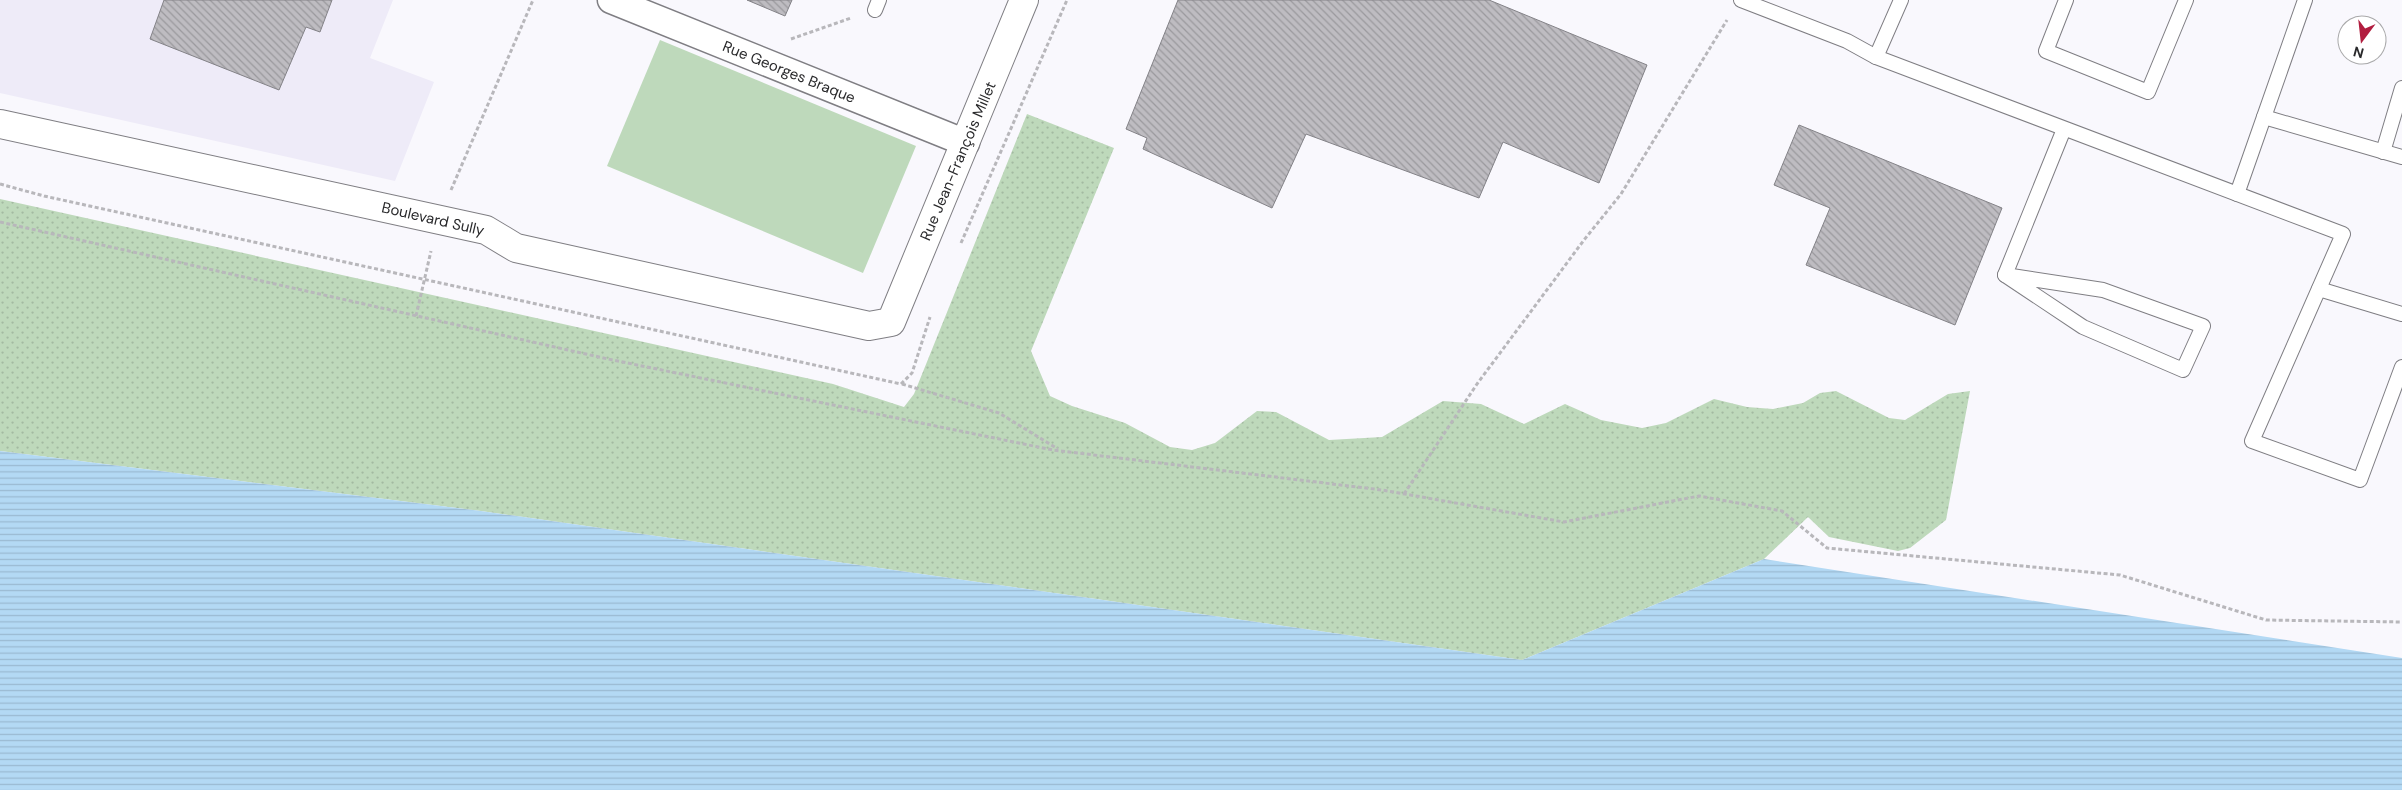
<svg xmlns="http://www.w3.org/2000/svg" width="2402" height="790" font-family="'DM Sans',sans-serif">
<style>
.built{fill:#eeebf8}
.grass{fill:url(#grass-dots)}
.pitch{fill:#bed9bb}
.water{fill:url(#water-rules)}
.building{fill:url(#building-back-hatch);stroke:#838287}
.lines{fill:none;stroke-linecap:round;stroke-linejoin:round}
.lane-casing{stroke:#7f7e83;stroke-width:16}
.street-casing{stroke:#7f7e83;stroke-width:29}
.secondary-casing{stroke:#7f7e83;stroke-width:30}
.path{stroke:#b8b7bb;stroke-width:3;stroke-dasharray:4 2.5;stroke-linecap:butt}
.lane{stroke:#fff;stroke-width:14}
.street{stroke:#fff;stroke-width:26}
.secondary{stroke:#fff;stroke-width:28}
.labels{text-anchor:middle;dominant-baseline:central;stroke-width:5;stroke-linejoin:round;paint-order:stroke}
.street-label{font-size:15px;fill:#29292b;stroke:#fff}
</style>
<defs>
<pattern id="grass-dots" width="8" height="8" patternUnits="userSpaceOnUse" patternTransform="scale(1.25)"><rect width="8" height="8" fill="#bed9bb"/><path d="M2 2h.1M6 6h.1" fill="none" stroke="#a3baa1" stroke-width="1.8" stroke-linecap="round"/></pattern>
<pattern id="water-rules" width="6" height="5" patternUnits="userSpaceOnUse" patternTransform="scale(1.25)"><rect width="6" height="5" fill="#b3d9f4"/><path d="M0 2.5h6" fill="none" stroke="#9abad1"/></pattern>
<pattern id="building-back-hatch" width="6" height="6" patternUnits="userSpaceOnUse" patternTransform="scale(1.25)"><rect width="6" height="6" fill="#bebcc1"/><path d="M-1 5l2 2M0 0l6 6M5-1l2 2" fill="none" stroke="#9a999d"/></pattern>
</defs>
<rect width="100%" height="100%" fill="#f9f8fd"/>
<!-- built -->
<polygon class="built" points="0,0 393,0 370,58 434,82 395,181 0,93"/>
<!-- grass -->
<polygon class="grass" points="1027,114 1114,148 1031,351 1050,396 1072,406 1125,423 1170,447 1192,450 1215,443 1257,411 1276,412 1329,440 1382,437 1443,401 1481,404 1524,424 1565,404 1601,420 1642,428 1666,423 1714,399 1747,407 1773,409 1803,403 1820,393 1836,391 1889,418 1905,420 1948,394 1970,391 1946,520 1910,548 1898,551 1829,537 1808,517 1764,559 1522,660 481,511 0,451 0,199 833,384 904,407 914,394"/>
<!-- pitch -->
<polygon class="pitch" points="660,40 916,146 863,273 607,166"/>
<!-- water -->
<polygon class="water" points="0,451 481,511 1522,660 1764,559 2402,658 2402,790 0,790"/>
<!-- building -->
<g class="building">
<polygon points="164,0 332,0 320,32 306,27 279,90 150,39"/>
<polygon points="747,0 792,0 785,16"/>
<polygon points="1178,0 1489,0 1647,65 1599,183 1503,142 1479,198 1306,134 1272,208 1143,149 1147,138 1126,129"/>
<polygon points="1799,125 2002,208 1955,325 1806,265 1830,208 1774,185"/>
</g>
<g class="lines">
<defs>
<g id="lane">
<polyline points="1741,0 1847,41 1876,57 2343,234 2252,441 2360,480 2402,367"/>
<polyline points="2066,0 2046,51 2148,92 2186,0"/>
<polyline points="875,10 879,0"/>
<polyline points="1876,57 1901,0"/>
<polyline points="2264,117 2402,157"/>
<polyline points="2383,152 2402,88"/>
<polyline points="2237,194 2305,0"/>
<polygon points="2005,275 2103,290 2203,326 2183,370 2083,327"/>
<polyline points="2005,275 2064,129"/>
<polyline points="2319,289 2402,314"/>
</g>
<polyline id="street" points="611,0 966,143"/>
<polyline id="secondary" points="0,124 486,230 516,248 869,326 891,322 1024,0"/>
</defs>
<!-- lane casing -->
<use href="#lane" class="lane-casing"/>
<!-- street casing -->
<use href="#street" class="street-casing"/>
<!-- secondary casing -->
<use href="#secondary" class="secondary-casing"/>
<!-- path -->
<g class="path">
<polyline points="791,39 851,18"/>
<polyline points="0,184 44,196 901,384 912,373 930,317"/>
<polyline points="451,190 533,0"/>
<polyline points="0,222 608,359 1053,450 1382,490 1564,522 1699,496 1782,511 1827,548 2120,575 2266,620 2402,622"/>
<polyline points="961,243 1067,0"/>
<polyline points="416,316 431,251"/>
<polyline points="902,384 999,413 1058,449"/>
<polyline points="1404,494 1477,384 1584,240 1621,194 1727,20"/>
</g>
<!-- lane -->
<use href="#lane" class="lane"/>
<!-- street -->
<use href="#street" class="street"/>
<!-- secondary -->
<use href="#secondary" class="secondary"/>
</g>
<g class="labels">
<!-- street labels -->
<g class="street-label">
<text transform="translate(789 72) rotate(22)">Rue Georges Braque</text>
<text transform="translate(958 161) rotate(-67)">Rue Jean-François Millet</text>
<text transform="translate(433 219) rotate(13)">Boulevard Sully</text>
</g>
</g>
<!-- north arrow -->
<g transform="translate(2362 40) rotate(195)"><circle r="24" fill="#ffffff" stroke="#a9a9aa"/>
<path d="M0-4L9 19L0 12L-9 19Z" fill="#b11d3f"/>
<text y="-8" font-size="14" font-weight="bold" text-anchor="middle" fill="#29292b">N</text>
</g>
</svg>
